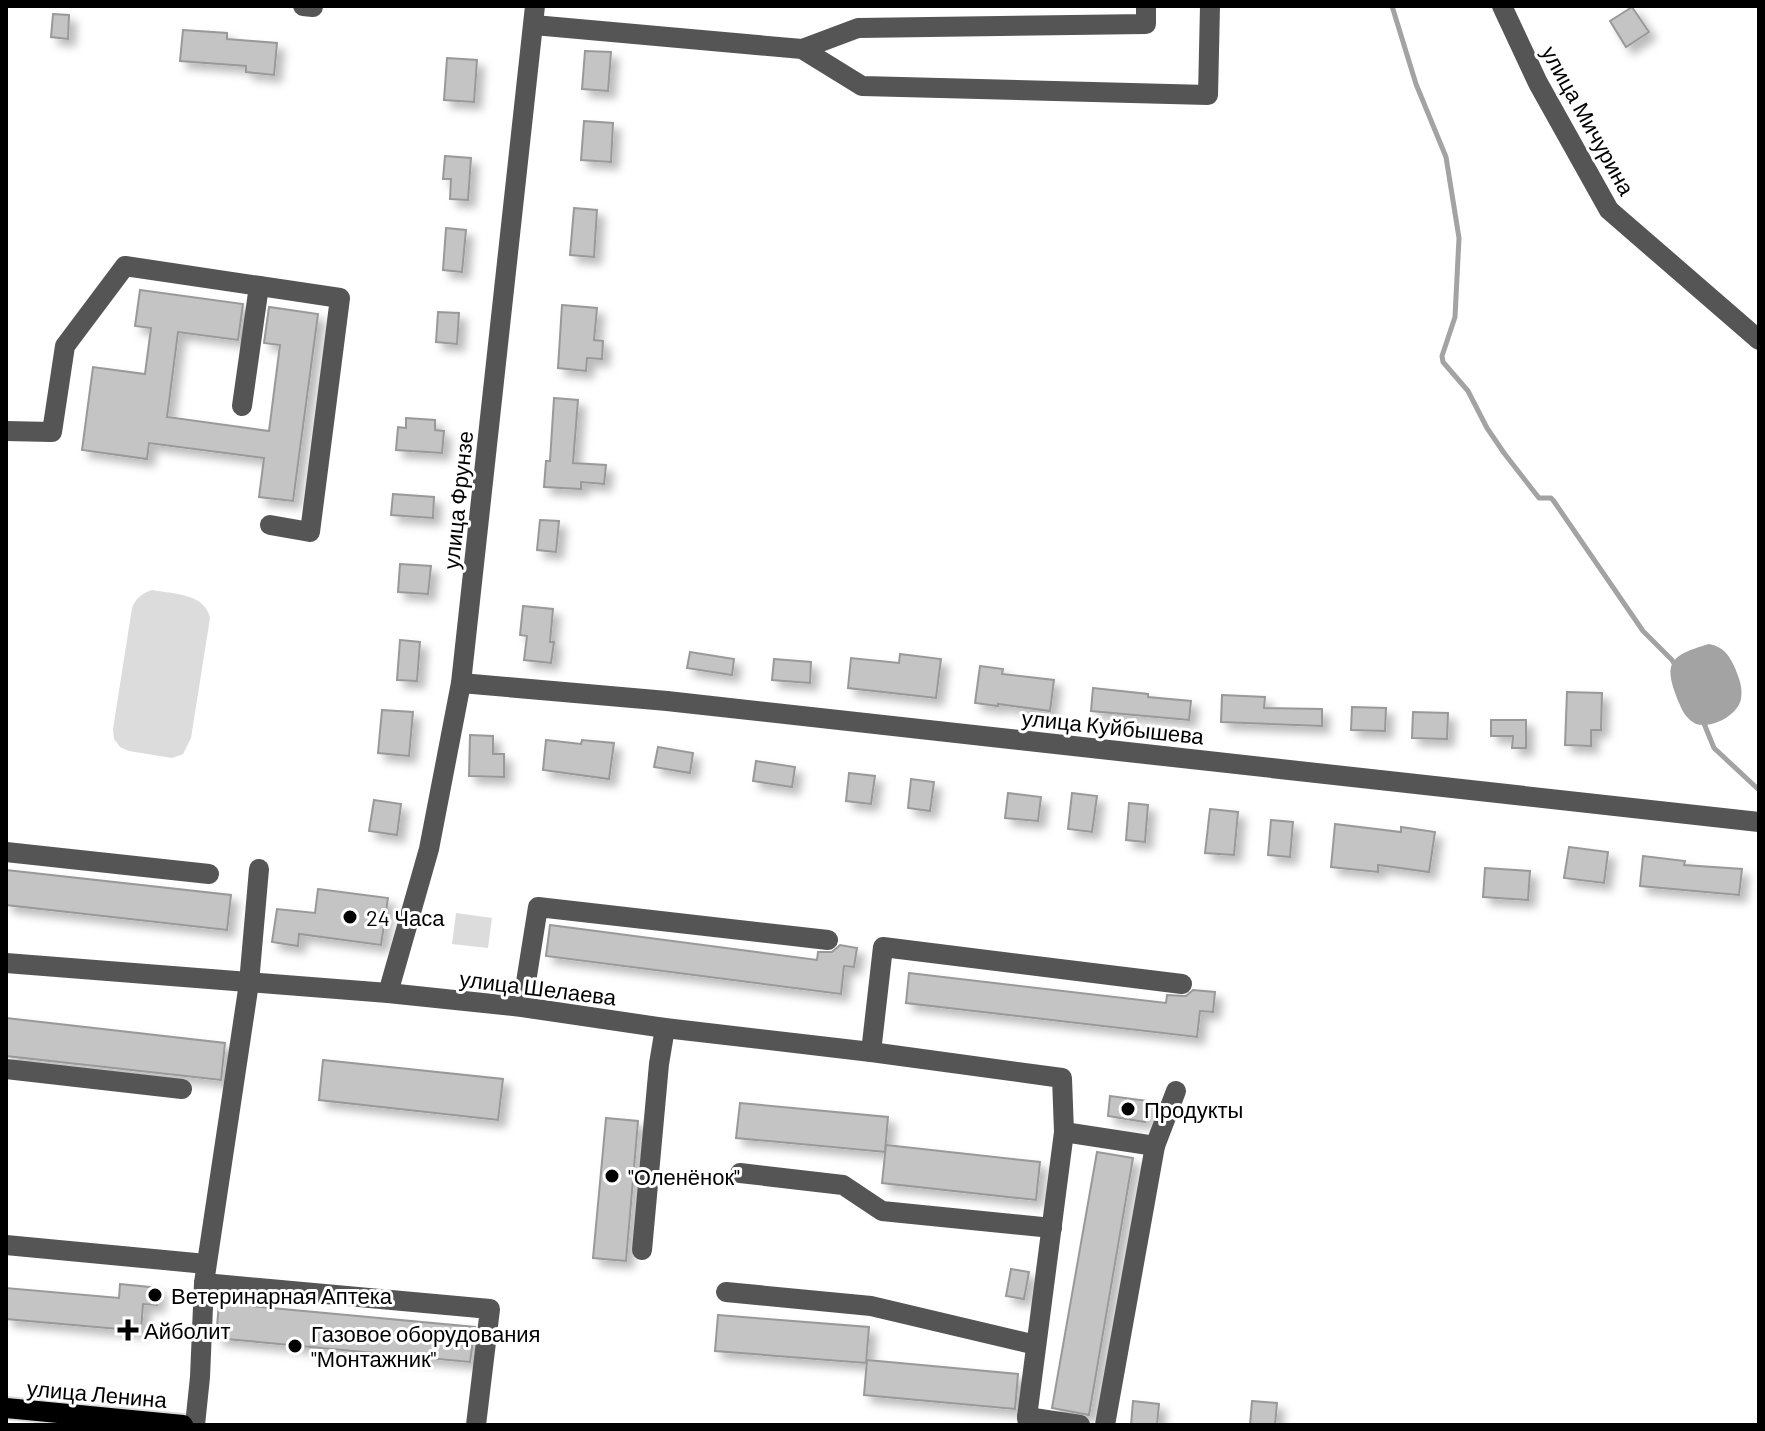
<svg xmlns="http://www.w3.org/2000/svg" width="1765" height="1431" font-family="Barlow,sans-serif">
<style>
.green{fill:#dcdcdc}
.water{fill:#a3a3a3}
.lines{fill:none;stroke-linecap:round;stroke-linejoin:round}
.stream{stroke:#a3a3a3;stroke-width:5}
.building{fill:#c4c4c4;stroke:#999;stroke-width:2;filter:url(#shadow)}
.major-casing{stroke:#dbdbdb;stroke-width:24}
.minor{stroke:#555;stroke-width:20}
.major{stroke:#000;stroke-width:20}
.poi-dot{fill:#000;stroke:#fff;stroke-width:3}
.labels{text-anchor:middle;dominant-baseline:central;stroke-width:6;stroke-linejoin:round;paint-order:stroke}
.street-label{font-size:22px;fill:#000;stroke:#fff}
.poi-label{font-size:22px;fill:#000;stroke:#fff;text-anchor:start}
</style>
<defs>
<filter id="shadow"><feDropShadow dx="7" dy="7" stdDeviation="4" flood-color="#0004"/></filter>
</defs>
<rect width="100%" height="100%" fill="#fff"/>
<!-- green -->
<g class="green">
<path d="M152,590C173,594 205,593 210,618L191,738L183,754L172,758L129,751L120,747L114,739L113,729L132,608C136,598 142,593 152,590Z"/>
<polygon points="456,913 492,918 488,948 452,944"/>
</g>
<!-- water -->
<path class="water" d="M1709,644C1724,647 1729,655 1735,668C1739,678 1743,687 1741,699C1738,715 1712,729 1696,724C1688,720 1683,713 1680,705C1663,664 1667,656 1709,644Z"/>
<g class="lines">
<!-- stream -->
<g class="stream">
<polyline points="1392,6 1416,84 1446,157 1459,238 1455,317 1442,356 1443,362 1468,391 1487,428 1504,453 1539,498 1551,498 1553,500 1643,631 1672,660 1675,665"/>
<polyline points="1703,721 1714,748 1759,790"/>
</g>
</g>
<!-- building -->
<g class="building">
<polygon points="1632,7 1649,32 1626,47 1610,21"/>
<polygon points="53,14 69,15 68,39 51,37"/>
<polygon points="183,30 227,33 227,39 277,43 274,75 246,72 246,66 180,61"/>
<polygon points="585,51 611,52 608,91 582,89"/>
<polygon points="447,58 477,60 474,102 444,100"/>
<polygon points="584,121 613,123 611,162 581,160"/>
<polygon points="445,156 471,158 468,200 450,199 451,179 443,179"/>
<polygon points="574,208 597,210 594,257 570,255"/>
<polygon points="446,228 466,230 462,272 443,270"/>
<polygon points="140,290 243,304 238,340 178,332 167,417 269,431 280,345 264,343 269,307 318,314 293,501 259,497 264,458 149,443 147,459 82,450 93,367 145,374 151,328 135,326"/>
<polygon points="562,305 597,308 594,340 603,341 602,359 587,358 586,371 558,368"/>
<polygon points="438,312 459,313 457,344 436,342"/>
<polygon points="554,398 578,400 573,463 606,465 604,484 581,482 581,489 544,487 546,461 550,461"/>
<polygon points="406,418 435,420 435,430 444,431 442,453 396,450 398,427 406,428"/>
<polygon points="393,494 434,497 433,518 391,515"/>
<polygon points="540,520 559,521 556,552 537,550"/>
<polygon points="400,564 431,566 428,594 398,592"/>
<polygon points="523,606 553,609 550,642 554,642 551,663 524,660 527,636 520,635"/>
<polygon points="400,640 420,642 417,681 397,680"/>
<polygon points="690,652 734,659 732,675 687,668"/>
<polygon points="900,654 941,659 936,698 848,688 851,658 899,663"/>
<polygon points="774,659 811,662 810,683 772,680"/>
<polygon points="980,666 1003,669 1002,674 1054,680 1050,711 998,704 998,706 975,703"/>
<polygon points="1093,688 1148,694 1148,697 1191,701 1189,720 1091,711"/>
<polygon points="1567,692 1602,693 1601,730 1591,730 1591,746 1565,745"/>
<polygon points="1222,695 1265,697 1264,708 1322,709 1322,726 1221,722"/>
<polygon points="1352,707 1386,708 1385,731 1351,730"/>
<polygon points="382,710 413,712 409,756 378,753"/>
<polygon points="1413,712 1448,713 1447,739 1412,738"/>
<polygon points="1491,720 1526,720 1526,748 1512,748 1513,736 1491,736"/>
<polygon points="470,735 493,736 493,754 504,754 504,777 469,776"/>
<polygon points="546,740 581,744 582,740 614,743 609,779 543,770"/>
<polygon points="658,747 693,753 690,773 654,767"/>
<polygon points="756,761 795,767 792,787 753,781"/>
<polygon points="849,773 875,776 871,804 846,801"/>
<polygon points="911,779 934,782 930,811 908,808"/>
<polygon points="1008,793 1041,797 1038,821 1005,818"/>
<polygon points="1072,793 1097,796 1092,832 1068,829"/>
<polygon points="374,800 401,804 397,835 369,831"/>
<polygon points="1129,803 1148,805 1145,842 1126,840"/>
<polygon points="1210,809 1238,812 1234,855 1205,853"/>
<polygon points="1271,820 1293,822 1290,857 1268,855"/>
<polygon points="1335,824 1401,832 1401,827 1435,832 1429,872 1378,865 1378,872 1331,867"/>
<polygon points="1569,847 1608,852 1604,883 1564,878"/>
<polygon points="1643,856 1685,861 1684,865 1742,869 1739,895 1640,886"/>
<polygon points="1485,868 1530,871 1528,900 1483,897"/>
<polygon points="6,870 231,895 227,930 6,905"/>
<polygon points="318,889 388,898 381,945 299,934 298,946 272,942 277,909 315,913"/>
<polygon points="550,925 817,960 818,952 832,952 840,945 857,948 854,967 844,966 841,994 546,956"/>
<polygon points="909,973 1166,1003 1167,995 1186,996 1193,990 1215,992 1213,1012 1200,1011 1197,1037 906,1003"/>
<polygon points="6,1018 225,1043 221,1080 6,1056"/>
<polygon points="323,1060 503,1079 498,1120 319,1100"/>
<polygon points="1110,1096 1148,1101 1145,1122 1108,1116"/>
<polygon points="740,1103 888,1117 885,1152 736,1138"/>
<polygon points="606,1118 638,1121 626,1261 593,1258"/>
<polygon points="886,1145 1040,1162 1036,1200 882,1183"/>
<polygon points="1097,1152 1133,1158 1089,1415 1052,1408"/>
<polygon points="1011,1269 1029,1272 1024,1299 1006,1296"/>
<polygon points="120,1284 159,1288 157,1305 143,1304 141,1331 6,1319 6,1288 119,1298"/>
<polygon points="219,1303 475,1327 470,1362 216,1338"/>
<polygon points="718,1315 869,1327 866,1363 715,1351"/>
<polygon points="867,1360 1018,1374 1015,1409 864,1395"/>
<polygon points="1133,1401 1159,1404 1157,1425 1131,1425"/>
<polygon points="1252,1401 1277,1403 1275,1425 1250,1425"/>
</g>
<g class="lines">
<defs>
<polyline id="major" points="6,1408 183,1425"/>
</defs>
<!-- major casing -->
<use href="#major" class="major-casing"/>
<!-- minor -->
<g class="minor">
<polyline points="303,6 313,7"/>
<polyline points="1502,6 1538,83 1609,210 1759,340"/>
<polyline points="534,25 802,49 862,86 1208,95 1210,6"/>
<polyline points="802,49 858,28 1146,24 1146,6"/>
<polyline points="242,406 259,286"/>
<polyline points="6,431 52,432 65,346 125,266 340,298 310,532 270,525"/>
<polyline points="461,683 667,701 1759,822"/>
<polyline points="6,852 209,874"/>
<polyline points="6,963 388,993 522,1007 665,1028 871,1052 1062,1078 1064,1132 1027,1417 1028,1425"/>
<polyline points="388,993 429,849 461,683 535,6"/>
<polyline points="522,1007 538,907 828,940"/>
<polyline points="871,1052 883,947 1182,984"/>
<polyline points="6,1069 182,1089"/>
<polyline points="1064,1132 1155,1146 1105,1425"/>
<polyline points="1155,1146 1176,1091"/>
<polyline points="740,1173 843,1185 882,1211 1052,1228"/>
<polyline points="6,1245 206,1264"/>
<polyline points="642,1250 659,1064 665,1028"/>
<polyline points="204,1283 490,1309 476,1425"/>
<polyline points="726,1292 871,1306 1036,1345"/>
<polyline points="1027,1417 1080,1425"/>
<polyline points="195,1425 200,1377 204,1283 249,983 259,869"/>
</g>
<!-- major -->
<use href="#major" class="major"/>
</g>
<!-- markers -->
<g class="poi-dot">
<circle cx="350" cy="917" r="8"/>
<circle cx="1128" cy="1109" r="8"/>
<circle cx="612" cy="1176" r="8"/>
<circle cx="155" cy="1295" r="8"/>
<path d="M124 1318h8v8h8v8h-8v8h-8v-8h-8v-8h8z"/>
<circle cx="295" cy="1346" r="8"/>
</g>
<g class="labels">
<!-- street labels -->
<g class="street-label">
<text transform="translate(1589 120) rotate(61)">улица Мичурина</text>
<text transform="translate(457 500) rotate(-84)">улица Фрунзе</text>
<text transform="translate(1113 726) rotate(6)">улица Куйбышева</text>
<text transform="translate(538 987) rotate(7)">улица Шелаева</text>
<text transform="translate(97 1393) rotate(5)">улица Ленина</text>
</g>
<!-- poi labels -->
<g class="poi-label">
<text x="366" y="917">24 Часа</text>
<text x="1144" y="1109">Продукты</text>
<text x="628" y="1176">"Оленёнок"</text>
<text x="171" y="1295">Ветеринарная Аптека</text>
<text x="144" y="1330">Айболит</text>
<text x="311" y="1333">Газовое оборудования<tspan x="311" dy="25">"Монтажник"</tspan></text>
</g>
</g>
<!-- border -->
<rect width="1765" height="1431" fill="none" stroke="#000000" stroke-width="16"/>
</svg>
